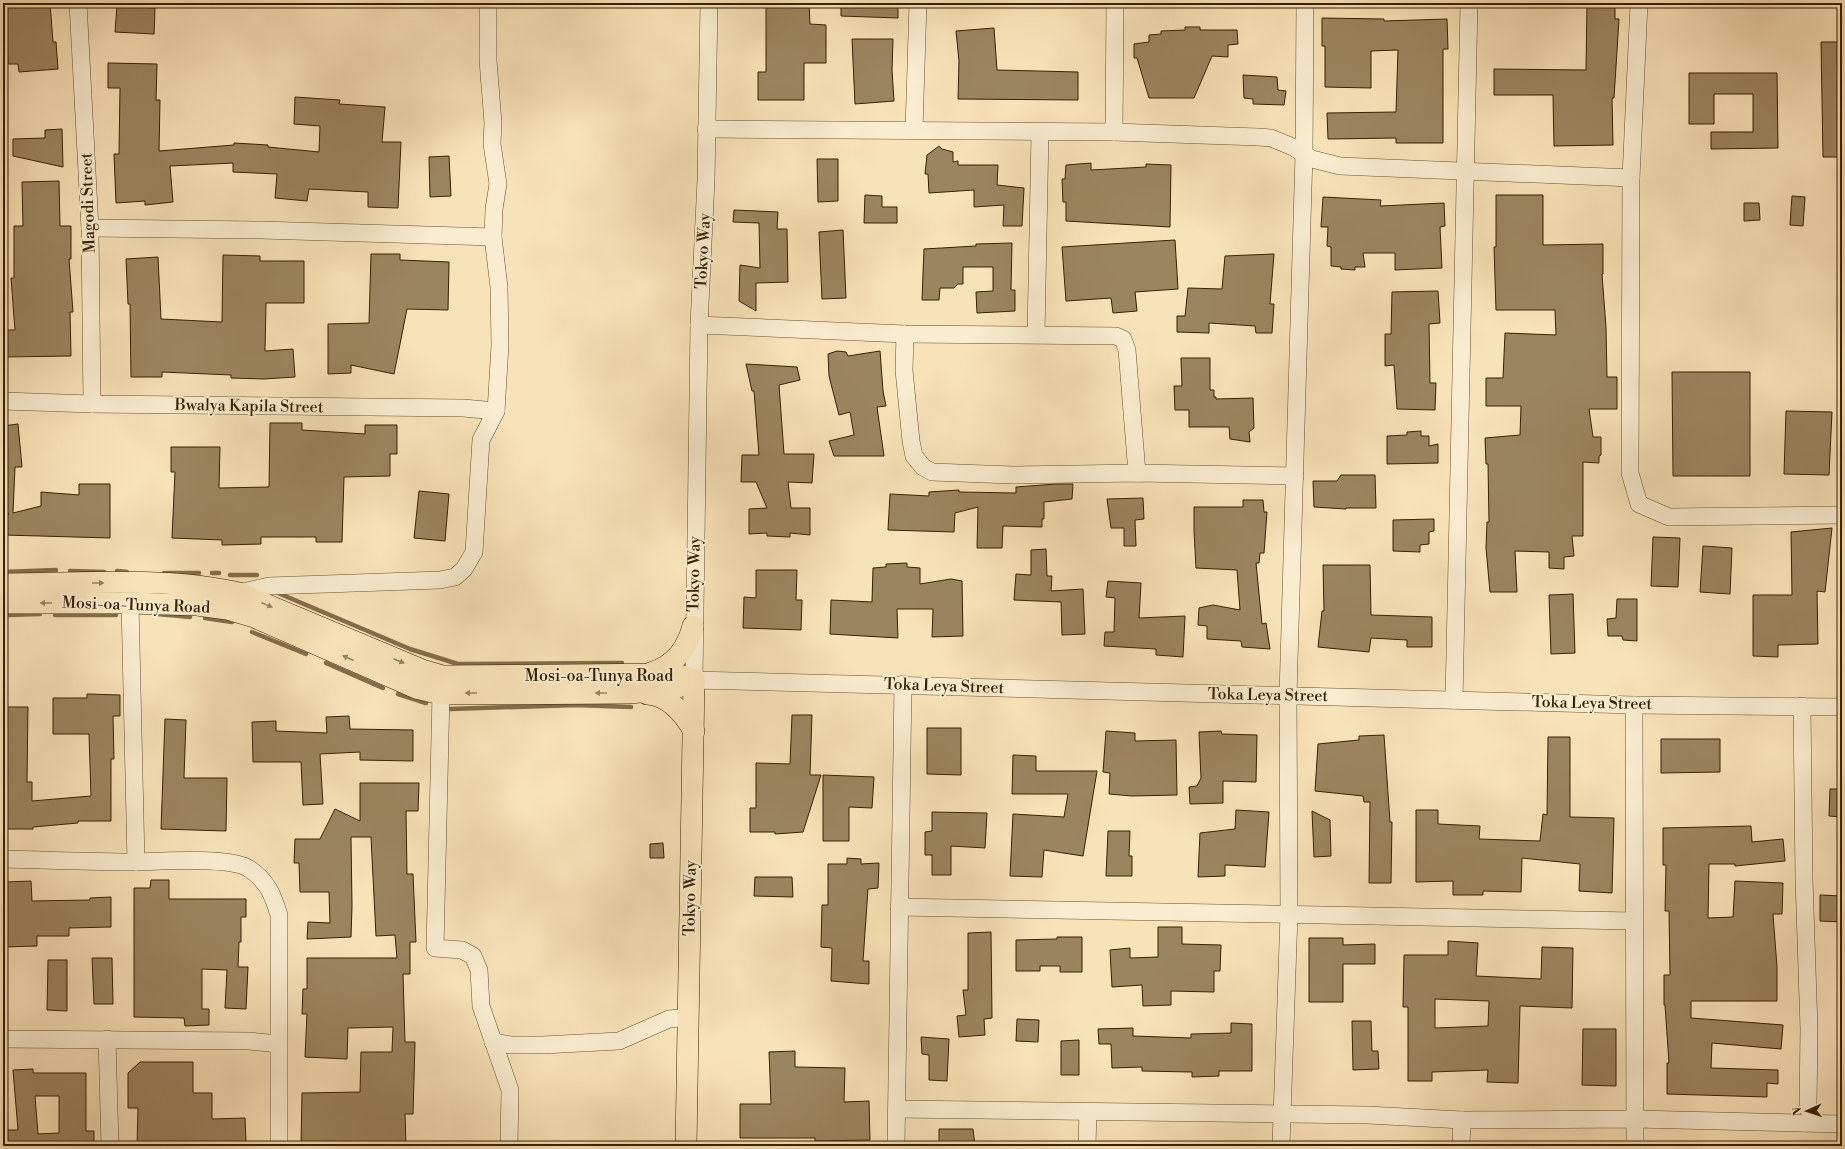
<svg xmlns="http://www.w3.org/2000/svg" width="1845" height="1149" font-family="'Libre Bodoni',serif">
<style>
.lines{fill:none;stroke-linecap:round;stroke-linejoin:round}
.stream{stroke:#836d49;stroke-width:4.5}
.building{fill:#9b855f;stroke:#362100;fill-rule:evenodd}
.minor-casing{stroke:#66512e;stroke-width:18}
.major-casing{stroke:#362100;stroke-width:22}
.minor{stroke:#faecd0;stroke-width:17}
.major{stroke:#f8e2b7;stroke-width:21}
.oneway{fill:#97825c}
.labels{text-anchor:middle;dominant-baseline:central;stroke-width:4;stroke-linejoin:round;paint-order:stroke}
.street-label{font-size:16px;fill:#362100;stroke:#faecd0}
</style>
<rect width="100%" height="100%" fill="#f8e2b7"/>
<filter id="stains"><feTurbulence type="fractalNoise" baseFrequency=".005" numOctaves="4"/><feColorMatrix values="0 0 0 0 .2 0 0 0 0 .09 0 0 0 0 .02 0 0 0 .5 -.17"/></filter>
<radialGradient id="worn" r=".72"><stop offset=".6" stop-color="#630" stop-opacity="0"/><stop offset="1" stop-color="#630" stop-opacity=".3"/></radialGradient>
<g class="lines">
<!-- stream -->
<g class="stream">
<polyline points="70,571 104,572"/>
<polyline points="117,571 127,572"/>
<polyline points="3,572 56,570"/>
<polyline points="164,573 199,573"/>
<polyline points="212,573 219,573"/>
<polyline points="230,575 257,575"/>
<polyline points="278,593 410,649 458,664 622,663"/>
<polyline points="158,614 190,617"/>
<polyline points="7,615 40,614"/>
<polyline points="55,615 116,615"/>
<polyline points="205,618 232,622"/>
<polyline points="252,632 306,654"/>
<polyline points="326,663 383,688"/>
<polyline points="398,694 426,703"/>
<polyline points="450,709 576,705 631,707"/>
</g>
</g>
<!-- building -->
<g class="building">
<polygon points="5,3 50,3 53,42 56,42 58,69 19,72 18,64 8,64"/>
<polygon points="766,3 809,3 810,24 826,25 826,63 804,63 804,100 758,100 758,72 766,72"/>
<polygon points="841,3 898,3 898,18 841,16"/>
<polygon points="1587,3 1615,3 1615,19 1619,19 1614,98 1612,98 1613,145 1554,146 1553,95 1494,95 1494,69 1586,70"/>
<polygon points="117,6 155,8 154,34 115,32"/>
<polygon points="1322,18 1384,19 1384,21 1447,19 1448,49 1443,49 1443,143 1396,143 1396,138 1328,139 1327,113 1396,112 1398,50 1371,51 1371,88 1325,87 1325,46 1322,46"/>
<polygon points="1185,27 1200,27 1200,30 1237,30 1238,44 1228,45 1228,57 1212,56 1194,98 1149,98 1137,58 1134,58 1134,44 1149,42 1149,35 1161,34 1161,31 1185,30"/>
<polygon points="994,28 997,70 1078,72 1078,100 958,99 959,61 956,31"/>
<polygon points="852,39 893,39 892,70 894,101 855,104"/>
<polygon points="1821,42 1842,42 1842,157 1823,157"/>
<polygon points="108,63 157,64 156,100 160,100 159,151 234,145 234,143 268,145 268,147 319,152 320,126 294,124 295,97 340,100 339,104 385,107 382,142 401,142 398,208 368,207 368,192 309,189 307,201 275,198 277,174 233,172 233,163 170,166 173,202 145,205 145,201 116,203 114,154 119,154 120,88 108,88"/>
<polygon points="1689,73 1777,73 1778,148 1711,149 1711,132 1753,132 1753,94 1714,94 1714,124 1689,124"/>
<polygon points="1243,75 1277,77 1278,90 1286,91 1284,105 1253,104 1253,99 1244,98"/>
<polygon points="62,129 63,167 13,156 13,139 45,138 45,130"/>
<polygon points="939,146 942,149 953,152 953,162 958,161 958,165 998,165 997,185 1024,188 1022,226 1003,226 1004,205 974,207 974,190 929,193 928,174 925,174 927,155"/>
<polygon points="449,156 451,196 430,197 429,157"/>
<polygon points="817,159 838,159 838,201 818,202"/>
<polygon points="1091,163 1091,170 1146,167 1146,164 1171,165 1170,227 1066,221 1066,202 1063,202 1062,179 1065,179 1066,165"/>
<polygon points="59,181 60,226 71,226 71,259 69,259 73,312 70,312 71,356 3,357 3,330 15,330 11,278 14,278 14,226 23,226 22,182"/>
<polygon points="865,195 882,196 882,207 897,207 897,223 864,223"/>
<polygon points="1496,195 1543,195 1543,245 1603,244 1603,274 1602,274 1606,327 1607,377 1617,377 1617,409 1589,409 1593,437 1601,437 1601,455 1599,456 1599,463 1583,462 1583,536 1572,536 1574,556 1564,557 1564,569 1549,568 1549,552 1515,551 1517,592 1490,592 1486,548 1487,522 1489,522 1488,464 1486,464 1485,438 1520,435 1521,406 1486,406 1486,378 1503,378 1505,333 1556,335 1555,310 1496,310 1494,247 1496,247"/>
<polygon points="1792,196 1805,197 1803,226 1790,225"/>
<polygon points="1323,197 1381,200 1380,206 1444,203 1445,226 1440,227 1442,268 1395,270 1395,253 1363,253 1365,267 1355,267 1355,270 1341,269 1341,267 1331,266 1331,247 1327,246 1328,227 1321,227"/>
<polygon points="1744,203 1759,203 1760,220 1744,221"/>
<polygon points="734,210 778,212 777,229 787,229 788,282 756,283 756,311 739,301 740,265 760,268 759,223 733,222"/>
<polygon points="843,230 846,298 822,299 819,232"/>
<polygon points="1175,240 1178,289 1135,292 1137,311 1113,313 1111,298 1066,301 1062,247"/>
<polygon points="1012,243 1011,290 1015,290 1015,311 977,313 976,292 993,291 993,267 963,267 963,284 958,284 954,288 940,288 939,300 922,300 924,249 976,246 976,244"/>
<polygon points="371,254 400,254 400,260 449,262 448,310 407,309 394,374 351,365 351,373 328,374 328,324 369,323"/>
<polygon points="1274,254 1270,304 1274,304 1272,333 1256,333 1255,326 1209,323 1209,333 1177,332 1177,316 1185,316 1188,288 1222,289 1225,256"/>
<polygon points="223,255 260,256 260,261 304,261 304,303 266,303 265,351 293,349 295,377 264,379 231,378 231,375 162,372 162,377 131,377 130,304 128,304 126,259 158,257 161,319 222,322"/>
<polygon points="1438,291 1440,323 1429,324 1430,383 1436,383 1435,410 1397,409 1394,365 1385,366 1385,334 1391,334 1392,292"/>
<polygon points="837,351 846,352 848,356 880,351 883,391 886,406 877,407 884,456 834,456 829,441 854,435 850,412 839,415 829,376 828,354"/>
<polygon points="1181,358 1210,358 1210,390 1214,390 1214,397 1216,397 1216,399 1253,398 1254,428 1249,432 1250,442 1230,439 1229,427 1189,427 1189,410 1175,410 1174,386 1182,386"/>
<polygon points="746,364 797,367 800,380 779,385 784,454 814,454 812,483 788,482 791,508 810,508 810,535 790,533 790,537 767,536 767,533 749,534 749,509 767,508 756,482 741,482 742,455 759,455 754,391 752,391"/>
<polygon points="1672,372 1750,372 1750,476 1673,476"/>
<polygon points="1786,411 1832,412 1829,475 1784,474"/>
<polygon points="270,423 302,423 302,430 365,434 365,425 397,425 397,454 390,454 390,476 344,477 342,542 316,542 316,537 261,537 261,544 222,545 222,540 172,538 175,472 171,472 171,447 220,447 219,488 269,487"/>
<polygon points="18,424 22,467 15,467 13,513 41,506 41,492 79,495 79,484 110,484 110,538 4,535 4,516 9,514 3,514 3,426"/>
<polygon points="1421,431 1421,436 1429,436 1429,446 1438,444 1438,463 1387,464 1387,436 1407,435 1407,432"/>
<polygon points="1341,475 1375,475 1376,508 1346,508 1346,509 1314,507 1313,481 1337,481"/>
<polygon points="1056,484 1073,484 1072,499 1044,502 1044,519 1042,519 1042,527 1003,526 1002,548 977,548 978,507 955,513 954,532 888,530 890,494 929,496 929,492 959,490 959,492 1016,493 1016,487"/>
<polygon points="419,491 449,494 445,541 414,538"/>
<polygon points="1143,498 1144,519 1135,520 1136,546 1124,546 1124,528 1111,528 1107,499"/>
<polygon points="1243,500 1263,500 1264,512 1267,512 1264,553 1260,553 1259,563 1256,563 1262,624 1266,623 1270,649 1242,647 1241,641 1207,639 1207,626 1198,625 1199,608 1213,605 1240,610 1237,570 1196,568 1194,531 1194,507 1243,507"/>
<polygon points="1434,519 1434,531 1429,532 1429,544 1420,545 1420,552 1393,551 1393,520"/>
<polygon points="1832,528 1825,592 1817,591 1818,644 1778,645 1778,657 1753,656 1753,595 1792,595 1791,532"/>
<polygon points="1653,537 1680,538 1678,587 1651,586"/>
<polygon points="1703,546 1732,548 1730,594 1700,592"/>
<polygon points="1046,549 1047,576 1052,576 1051,591 1083,589 1085,634 1062,635 1061,602 1014,600 1016,574 1031,575 1031,550"/>
<polygon points="907,563 907,567 920,568 920,584 951,579 962,581 963,636 932,637 933,609 897,609 898,638 830,634 831,600 872,602 873,568 886,567 886,564"/>
<polygon points="1323,565 1370,565 1371,615 1432,617 1432,647 1407,647 1407,640 1371,638 1369,652 1318,647 1322,611 1324,611"/>
<polygon points="756,570 797,570 796,600 802,600 801,630 743,628 744,597 756,598"/>
<polygon points="1108,581 1141,583 1139,618 1185,616 1183,657 1156,655 1156,649 1104,646 1105,632 1114,632 1115,598 1106,597"/>
<polygon points="1573,594 1575,653 1551,654 1549,595"/>
<polygon points="1617,599 1637,599 1637,641 1623,640 1622,636 1608,636 1607,619 1616,618"/>
<polygon points="87,694 120,695 120,716 113,716 114,759 111,759 111,821 78,821 78,823 33,827 33,829 3,829 3,707 28,707 27,782 32,782 32,801 91,796 89,734 53,734 53,698 87,698"/>
<polygon points="792,715 812,715 810,775 821,775 803,832 775,834 775,832 750,832 750,808 756,808 756,763 790,764"/>
<polygon points="349,716 350,729 413,730 413,761 360,760 360,752 320,754 323,804 303,805 301,762 253,762 252,722 276,721 276,731 327,733 326,717"/>
<polygon points="165,719 186,720 184,778 227,778 226,831 161,829"/>
<polygon points="927,728 961,728 961,775 927,774"/>
<polygon points="1106,731 1135,733 1135,741 1176,740 1177,795 1132,796 1109,794 1110,773 1103,772"/>
<polygon points="1221,731 1222,734 1257,735 1256,782 1223,781 1223,803 1190,804 1189,787 1197,786 1201,778 1199,732"/>
<polygon points="1384,735 1390,822 1392,822 1391,883 1369,883 1370,802 1364,802 1363,796 1315,791 1318,744 1359,740 1359,736"/>
<polygon points="1548,737 1570,737 1570,817 1614,818 1612,893 1579,891 1580,864 1522,858 1521,892 1483,891 1483,895 1453,895 1453,881 1416,882 1416,810 1438,810 1438,824 1480,826 1479,839 1540,841 1543,814 1547,815"/>
<polygon points="1661,739 1720,739 1720,772 1661,773"/>
<polygon points="1013,755 1036,756 1036,771 1097,771 1083,856 1044,850 1042,877 1010,876 1013,814 1064,817 1068,794 1012,794"/>
<polygon points="823,775 874,777 872,808 849,807 849,841 823,841"/>
<polygon points="360,783 419,783 418,811 406,811 407,874 413,874 416,942 410,942 410,974 403,974 405,1042 415,1042 413,1114 405,1114 406,1146 301,1146 302,1093 360,1092 361,1052 392,1052 393,1027 348,1028 347,1059 305,1057 307,1014 302,1014 303,989 307,989 307,958 397,958 395,935 376,936 371,837 351,837 352,906 351,937 307,939 308,922 330,923 329,892 300,892 299,863 294,863 295,839 320,839 335,809 360,821"/>
<polygon points="1830,789 1842,789 1842,817 1829,816"/>
<polygon points="1236,810 1269,812 1265,867 1225,865 1225,876 1198,877 1200,833 1235,829"/>
<polygon points="1312,811 1330,820 1331,856 1314,857"/>
<polygon points="932,812 987,813 985,848 951,846 951,875 932,875 932,855 925,855 925,832 932,831"/>
<polygon points="1751,826 1752,842 1783,839 1785,861 1735,866 1735,864 1709,864 1708,918 1733,917 1735,881 1783,883 1782,914 1773,914 1777,967 1777,1001 1691,1001 1691,1018 1783,1025 1781,1049 1712,1043 1711,1068 1778,1070 1778,1084 1767,1083 1767,1097 1667,1094 1667,1063 1669,1063 1665,1005 1664,1005 1664,975 1670,975 1669,911 1665,911 1666,865 1663,865 1663,828"/>
<polygon points="1108,831 1130,831 1129,856 1132,856 1132,876 1106,876"/>
<polygon points="663,843 664,858 650,858 650,844"/>
<polygon points="847,858 861,859 861,864 879,863 878,888 868,889 863,961 869,961 869,984 831,981 832,948 821,947 822,905 828,905 828,864 847,864"/>
<polygon points="755,877 792,877 793,897 754,896"/>
<polygon points="151,880 169,880 169,899 246,899 246,917 241,917 241,942 239,942 238,967 248,967 246,1009 225,1008 227,970 202,969 202,1009 209,1009 209,1025 185,1026 184,1018 134,1017 134,888 150,888"/>
<polygon points="31,881 32,901 90,900 90,898 111,897 111,927 69,928 69,936 37,936 37,946 3,947 3,930 7,930 6,882"/>
<polygon points="1820,895 1842,896 1842,922 1820,921"/>
<polygon points="1158,927 1182,927 1182,944 1221,945 1220,971 1214,971 1214,992 1171,991 1171,1005 1143,1006 1142,985 1112,987 1110,950 1130,948 1130,958 1158,957"/>
<polygon points="991,932 992,1018 984,1019 985,1035 959,1037 957,1016 966,1015 963,990 968,990 968,933"/>
<polygon points="1057,937 1082,937 1082,972 1060,972 1060,966 1040,966 1040,971 1016,971 1016,940 1057,939"/>
<polygon points="1309,938 1343,938 1343,945 1375,944 1375,964 1343,964 1343,1002 1309,1002"/>
<path d="M1448,941L1478,943L1476,976L1541,979L1542,947L1573,948L1572,1008L1520,1006L1518,1083L1487,1082L1488,1070L1432,1072V1081H1408V1007H1403L1404,955H1448ZM1435,999L1489,1001L1488,1026L1435,1028Z"/>
<polygon points="92,958 112,958 113,1004 94,1004"/>
<polygon points="48,960 67,960 67,1011 47,1010"/>
<polygon points="1017,1019 1039,1020 1038,1042 1016,1041"/>
<polygon points="1352,1021 1371,1021 1372,1051 1378,1051 1379,1069 1353,1070"/>
<polygon points="1231,1023 1252,1024 1252,1071 1219,1071 1219,1076 1192,1077 1192,1072 1142,1071 1142,1067 1112,1068 1111,1044 1099,1044 1098,1029 1133,1028 1133,1036 1191,1038 1191,1034 1231,1033"/>
<polygon points="1583,1029 1616,1029 1616,1086 1582,1085"/>
<polygon points="921,1037 949,1039 947,1081 929,1080 929,1055 922,1054"/>
<polygon points="1079,1040 1079,1075 1061,1075 1061,1041"/>
<polygon points="795,1051 795,1067 845,1068 844,1102 869,1101 870,1140 815,1141 815,1138 740,1138 740,1104 771,1104 769,1052"/>
<polygon points="140,1062 193,1062 193,1093 212,1093 212,1119 245,1118 246,1143 206,1144 206,1146 137,1146 138,1108 128,1108 128,1073"/>
<path d="M33,1069V1073H86V1131H94V1146H10V1144H3V1130H18L13,1070ZM35,1096H59V1133L38,1134Z"/>
<polygon points="939,1129 973,1129 975,1146 939,1146"/>
</g>
<g class="lines">
<defs>
<g id="minor">
<polyline points="78,3 90,228 92,404"/>
<polyline points="709,3 706,180 699,325 694,680 1634,705 1842,707"/>
<polyline points="1639,3 1631,178 1630,473 1639,504 1669,517 1842,515"/>
<polyline points="706,129 1114,132 1258,137 1271,138 1293,147 1312,159 1340,166 1631,178"/>
<polyline points="914,130 918,3"/>
<polyline points="1114,132 1115,3"/>
<polyline points="90,228 261,230 493,237"/>
<polyline points="699,325 905,334 1116,336 1123,339 1127,350 1137,473"/>
<polyline points="905,334 904,370 911,441 914,456 923,467 932,472 1012,475 1137,473 1295,476"/>
<polyline points="1036,334 1040,133"/>
<polyline points="3,401 92,404 463,408 496,411"/>
<polyline points="236,597 239,593 269,586 440,580 455,577 464,569 474,552 481,440 496,411 500,345 499,287 493,237 494,209 498,184 492,144 493,123 488,60 488,3"/>
<polyline points="130,603 136,862"/>
<polyline points="441,694 435,948 462,950 473,956 479,970 481,1006 510,1090 509,1146"/>
<polyline points="1454,700 1469,3"/>
<polyline points="1634,705 1635,1146"/>
<polyline points="1802,706 1804,879 1809,1029 1808,1106 1804,1123"/>
<path d="M3,859C48,860 92,862 137,862C161,861 229,857 248,868C267,880 273,895 279,915V1146"/>
<polyline points="899,907 1634,921"/>
<polyline points="3,1039 249,1041 278,1044"/>
<polyline points="107,1039 110,1146"/>
<polyline points="493,1042 511,1045 543,1045 619,1041 669,1019 688,1017"/>
<polyline points="897,1109 1368,1115 1462,1120 1636,1119 1842,1124"/>
<polyline points="896,1146 903,684"/>
<polyline points="1087,1146 1088,1112"/>
<polyline points="1281,1146 1289,914 1288,695 1304,154 1305,3"/>
<polyline points="1461,1146 1462,1120"/>
</g>
<g id="major">
<path d="M3,584C78,584 166,576 239,593L422,670L443,676L676,674L694,680"/>
<polyline points="3,603 130,603 197,605 227,609 254,617 416,688 441,694 629,693 673,689 694,680"/>
<path d="M651,673C675,665 687,649 693,626"/>
<path d="M647,694C669,695 684,714 694,731"/>
<polyline points="686,1146 694,680"/>
</g>
</defs>
<!-- minor casing -->
<use href="#minor" class="minor-casing"/>
<!-- major casing -->
<use href="#major" class="major-casing"/>
<!-- minor -->
<use href="#minor" class="minor"/>
<!-- major -->
<use href="#major" class="major"/>
</g>
<!-- one-way arrows -->
<defs><path id="oneway-solid" d="M-6-.8H1V-3.2L6.5 0L1 3.2V.8H-6Z"/></defs>
<g class="oneway">
<use href="#oneway-solid" transform="translate(98 583)"/>
<use href="#oneway-solid" transform="translate(46 603) rotate(180)"/>
<use href="#oneway-solid" transform="translate(267 605) rotate(22)"/>
<use href="#oneway-solid" transform="translate(348 658) rotate(-156)"/>
<use href="#oneway-solid" transform="translate(399 661) rotate(23)"/>
<use href="#oneway-solid" transform="translate(471 693) rotate(180)"/>
<use href="#oneway-solid" transform="translate(601 693) rotate(180)"/>
</g>
<g class="labels">
<!-- street labels -->
<g class="street-label">
<text transform="translate(88 203) rotate(-92)">Magodi Street</text>
<text transform="translate(703 251) rotate(-87)">Tokyo Way</text>
<text transform="translate(249 406) rotate(1)">Bwalya Kapila Street</text>
<text transform="translate(694 574) rotate(-89)">Tokyo Way</text>
<text transform="translate(136 605) rotate(2)">Mosi-oa-Tunya Road</text>
<text x="599" y="676">Mosi-oa-Tunya Road</text>
<text transform="translate(944 686) rotate(2)">Toka Leya Street</text>
<text transform="translate(1268 695) rotate(1)">Toka Leya Street</text>
<text transform="translate(1592 703) rotate(1)">Toka Leya Street</text>
<text transform="translate(690 898) rotate(-89)">Tokyo Way</text>
</g>
</g>
<!-- margin -->
<rect width="1845" height="1149" fill="none" stroke="#f8e2b7" stroke-width="16"/>
<rect x="4" y="4" width="1837" height="1141" fill="none" stroke="#362100" stroke-width="2"/>
<rect x="8" y="8" width="1829" height="1133" fill="none" stroke="#362100"/>
<!-- north arrow -->
<g transform="translate(1807 1111) rotate(267)" stroke="#faecd0" stroke-width="3" paint-order="stroke">
<path d="M0-3L7 15L0 10L-7 15Z" fill="#362100"/>
<text y="-6" font-size="11" font-weight="bold" text-anchor="middle" fill="#362100">N</text>
</g>
<rect width="100%" height="100%" filter="url(#stains)"/>
<rect width="100%" height="100%" fill="url(#worn)"/>
</svg>
